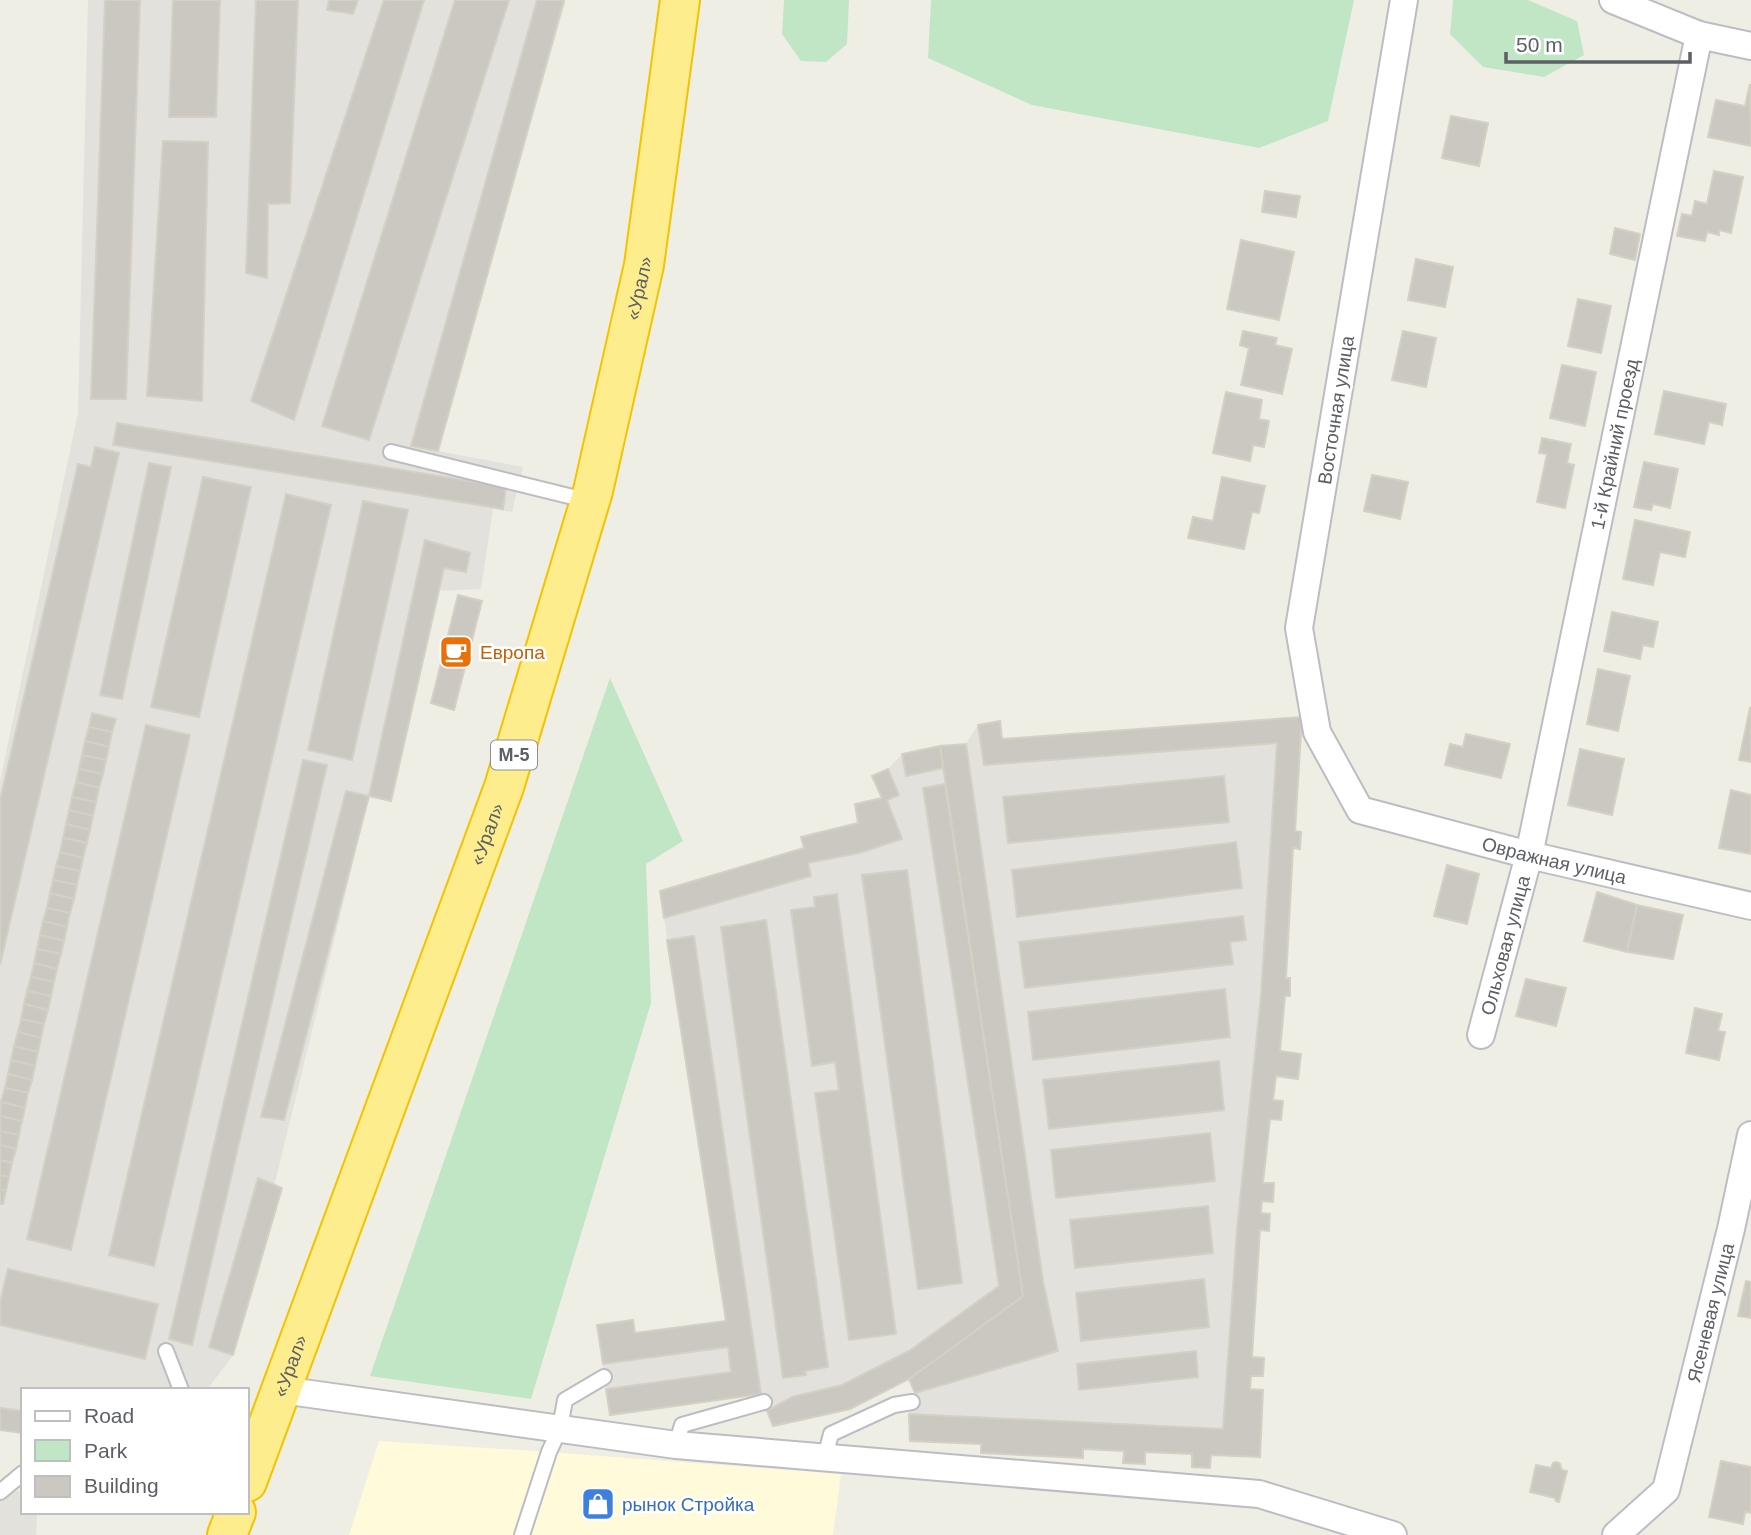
<svg xmlns="http://www.w3.org/2000/svg" width="1751" height="1535" font-family="Helvetica,sans-serif">
<style>
.commercial{fill:#fefada}
.industrial{fill:#e2e1dc}
.green{fill:#c1e6c5}
.building{fill:#cac8c1;stroke:#d4d0c3;stroke-width:2}
.lines{fill:none;stroke-linecap:round;stroke-linejoin:round}
.lane-casing{stroke:#bcbdc3;stroke-width:18}
.street-casing{stroke:#bcbdc3;stroke-width:30}
.highway-casing{stroke:#f3c300;stroke-width:42}
.lane{stroke:#fff;stroke-width:14}
.street{stroke:#fff;stroke-width:26}
.highway{stroke:#fded8d;stroke-width:38}
.labels{text-anchor:middle;dominant-baseline:central;stroke-width:5;stroke-linejoin:round;paint-order:stroke}
.shield{fill:#fff;stroke:#8d8f93;stroke-width:2}
.shield-label{font-size:18px;font-weight:bold;fill:#5c5f65}
.street-label{font-size:19px;fill:#5c5f65;stroke:#fff}
.food-label{font-size:19px;fill:#c56008;stroke:#fff;text-anchor:start}
.shop-label{font-size:19px;fill:#366cbe;stroke:#fff;text-anchor:start}
</style>
<rect width="100%" height="100%" fill="#efeee4"/>
<!-- commercial -->
<polygon class="commercial" points="379,1441 549,1452 841,1474 833,1535 349,1535"/>
<!-- industrial -->
<g class="industrial">
<polygon points="88,0 566,0 438,451 523,467 512,512 493,509 481,589 438,591 391,801 369,797 233,1355 207,1390 23,1390 23,1425 0,1421 0,781 78,413"/>
<polygon points="1302,717 1295,831 1300,849 1293,849 1286,977 1290,978 1290,996 1285,996 1280,1050 1301,1054 1298,1079 1276,1077 1273,1100 1283,1101 1281,1120 1270,1119 1263,1182 1274,1183 1273,1202 1262,1202 1261,1213 1270,1214 1269,1231 1260,1230 1252,1357 1264,1358 1263,1376 1251,1376 1250,1389 1263,1390 1260,1457 1211,1455 1210,1468 1192,1467 1192,1454 1146,1452 1145,1464 1123,1463 1123,1451 1084,1449 1083,1458 981,1453 981,1444 910,1441 909,1414 915,1393 908,1379 850,1409 773,1426 761,1394 610,1415 597,1325 633,1320 636,1333 726,1321 660,891 804,848 801,837 858,823 855,804 882,798 872,776 888,769 902,754 940,746 966,744 978,725 1000,721 1003,739"/>
<polygon points="0,1488 23,1492 23,1512 37,1512 36,1535 0,1535"/>
</g>
<!-- green -->
<g class="green">
<polygon points="784,0 849,0 847,44 826,62 801,61 782,34"/>
<polygon points="931,0 1354,0 1328,121 1259,148 1032,105 928,58"/>
<polygon points="1453,0 1528,0 1577,21 1584,55 1544,77 1483,67 1450,34"/>
<polygon points="610,678 683,841 646,864 651,1003 531,1399 370,1376"/>
</g>
<!-- building -->
<g class="building">
<polygon points="105,0 140,0 126,399 91,399"/>
<polygon points="173,0 220,0 216,117 169,117"/>
<polygon points="256,0 298,0 290,203 268,204 267,278 246,273"/>
<polygon points="329,0 358,0 353,14 327,10"/>
<polygon points="384,0 424,0 294,420 251,401"/>
<polygon points="455,0 509,0 369,440 322,426"/>
<polygon points="537,0 564,0 438,451 411,446"/>
<polygon points="1750,84 1751,146 1708,137 1716,100 1745,106"/>
<polygon points="1451,116 1488,123 1479,166 1442,158"/>
<polygon points="163,141 208,142 202,401 147,396"/>
<polygon points="1714,171 1743,177 1731,233 1719,230 1719,235 1707,232 1705,241 1677,236 1682,214 1692,216 1695,201 1707,204"/>
<polygon points="1265,191 1300,196 1296,217 1262,212"/>
<polygon points="1615,228 1640,234 1635,260 1610,254"/>
<polygon points="1241,240 1294,252 1279,320 1227,309"/>
<polygon points="1416,259 1453,267 1445,307 1408,300"/>
<polygon points="1578,299 1611,306 1601,353 1568,346"/>
<polygon points="1243,331 1277,338 1275,345 1292,349 1282,394 1241,385 1249,348 1240,345"/>
<polygon points="1403,331 1436,338 1426,387 1392,380"/>
<polygon points="1562,365 1596,372 1585,426 1550,418"/>
<polygon points="1664,391 1726,404 1722,425 1709,422 1704,444 1655,434"/>
<polygon points="1226,392 1262,400 1259,419 1269,421 1264,447 1253,445 1250,461 1213,453"/>
<polygon points="117,423 506,487 503,509 113,445"/>
<polygon points="1542,438 1571,444 1567,463 1574,465 1565,508 1537,502 1547,454 1539,453"/>
<polygon points="95,447 119,453 0,965 0,800 78,464 91,467"/>
<polygon points="1644,462 1678,469 1670,508 1653,504 1651,510 1634,507"/>
<polygon points="149,463 171,467 122,699 100,695"/>
<polygon points="1372,475 1408,482 1400,519 1364,511"/>
<polygon points="203,477 251,487 199,717 151,707"/>
<polygon points="1222,477 1265,486 1259,513 1252,512 1244,549 1188,538 1193,517 1213,521"/>
<polygon points="286,494 331,505 154,1266 109,1255"/>
<polygon points="363,501 408,510 352,760 308,750"/>
<polygon points="1635,520 1690,532 1685,557 1660,552 1653,585 1623,579"/>
<polygon points="425,540 470,553 466,572 444,568 391,801 369,796"/>
<polygon points="458,595 482,601 454,710 431,703"/>
<polygon points="1612,612 1658,622 1653,647 1643,645 1640,659 1604,651"/>
<polygon points="1598,669 1630,676 1618,731 1587,724"/>
<polygon points="1750,708 1751,709 1751,762 1739,760"/>
<polygon points="92,713 116,719 112,732 89,727"/>
<polygon points="1302,717 1295,831 1301,832 1300,849 1293,848 1286,978 1290,978 1290,996 1285,996 1280,1051 1301,1054 1298,1079 1276,1076 1273,1100 1283,1101 1281,1120 1270,1119 1263,1183 1274,1183 1273,1202 1262,1201 1261,1213 1270,1214 1269,1231 1260,1230 1252,1357 1264,1358 1263,1376 1251,1376 1250,1389 1263,1390 1260,1457 1211,1455 1210,1468 1192,1467 1192,1454 1145,1452 1145,1464 1123,1463 1124,1451 1083,1449 1083,1458 981,1453 981,1444 910,1441 909,1414 1223,1429 1237,1229 1261,995 1277,743 984,765 978,725 1000,721 1002,739"/>
<polygon points="146,725 190,735 71,1250 27,1239"/>
<polygon points="89,727 112,732 109,747 85,741"/>
<polygon points="1466,734 1510,744 1501,778 1445,765 1450,744 1463,747"/>
<polygon points="85,741 109,747 106,760 82,755"/>
<polygon points="966,744 1043,1281 1058,1351 915,1393 909,1379 1023,1296 940,746"/>
<polygon points="940,746 943,768 906,776 902,754"/>
<polygon points="1580,749 1624,759 1612,815 1568,805"/>
<polygon points="82,755 106,760 103,774 79,769"/>
<polygon points="303,760 327,765 192,1345 169,1339"/>
<polygon points="79,769 103,774 99,788 76,782"/>
<polygon points="888,769 899,795 887,800 902,839 859,853 808,863 811,876 664,918 660,891 804,848 801,837 858,823 855,804 882,798 872,776"/>
<polygon points="1224,776 1229,822 1008,843 1003,797"/>
<polygon points="76,782 99,788 96,802 72,797"/>
<polygon points="945,784 1023,1296 909,1379 850,1409 773,1426 767,1411 792,1397 842,1385 909,1351 999,1286 923,788"/>
<polygon points="1731,790 1751,795 1751,854 1719,848"/>
<polygon points="346,791 369,796 284,1120 261,1117"/>
<polygon points="72,797 96,802 93,816 69,810"/>
<polygon points="69,810 93,816 90,830 66,824"/>
<polygon points="66,824 90,830 87,843 63,838"/>
<polygon points="63,838 87,843 83,858 60,852"/>
<polygon points="1236,842 1242,888 1017,917 1012,870"/>
<polygon points="60,852 83,858 80,871 56,866"/>
<polygon points="1447,865 1479,874 1467,924 1434,916"/>
<polygon points="56,866 80,871 77,885 53,880"/>
<polygon points="907,870 962,1283 918,1289 862,875"/>
<polygon points="53,880 77,885 74,899 50,893"/>
<polygon points="1597,892 1637,905 1627,952 1584,941"/>
<polygon points="50,893 74,899 70,913 47,908"/>
<polygon points="837,894 896,1334 849,1340 815,1093 839,1090 835,1062 812,1066 791,910 815,907 814,897"/>
<polygon points="1637,905 1683,915 1673,959 1627,952"/>
<polygon points="47,908 70,913 67,927 43,921"/>
<polygon points="1243,916 1246,940 1230,942 1233,964 1025,988 1019,942"/>
<polygon points="766,920 828,1367 805,1371 806,1375 783,1378 721,927"/>
<polygon points="43,921 67,927 64,941 40,935"/>
<polygon points="40,935 64,941 61,954 37,949"/>
<polygon points="694,936 761,1394 610,1415 606,1389 731,1372 728,1347 603,1364 597,1325 633,1320 635,1333 726,1321 667,940"/>
<polygon points="37,949 61,954 57,969 34,963"/>
<polygon points="34,963 57,969 54,982 31,977"/>
<polygon points="31,977 54,982 51,996 27,991"/>
<polygon points="1526,979 1566,988 1556,1026 1516,1016"/>
<polygon points="1225,989 1230,1037 1033,1060 1028,1012"/>
<polygon points="27,991 51,996 48,1010 24,1004"/>
<polygon points="24,1004 48,1010 44,1024 21,1019"/>
<polygon points="1695,1008 1722,1014 1718,1031 1725,1032 1719,1060 1686,1053"/>
<polygon points="21,1019 44,1024 41,1038 18,1032"/>
<polygon points="18,1032 41,1038 38,1052 14,1046"/>
<polygon points="14,1046 38,1052 35,1066 11,1060"/>
<polygon points="11,1060 35,1066 32,1080 8,1074"/>
<polygon points="1219,1061 1224,1110 1049,1129 1043,1080"/>
<polygon points="8,1074 32,1080 28,1093 5,1088"/>
<polygon points="5,1088 28,1093 25,1108 1,1102"/>
<polygon points="1,1102 25,1108 22,1121 0,1116"/>
<polygon points="0,1116 22,1121 19,1135 0,1131"/>
<polygon points="0,1131 19,1135 16,1149 0,1145"/>
<polygon points="1210,1133 1215,1181 1056,1198 1051,1150"/>
<polygon points="0,1145 16,1149 12,1163 0,1160"/>
<polygon points="0,1160 12,1163 9,1177 0,1175"/>
<polygon points="0,1175 9,1177 6,1191 0,1189"/>
<polygon points="258,1178 282,1188 233,1355 209,1347"/>
<polygon points="0,1189 6,1191 3,1204 0,1204"/>
<polygon points="1208,1206 1213,1253 1075,1268 1070,1220"/>
<polygon points="8,1269 158,1304 145,1359 0,1325 0,1302"/>
<polygon points="1204,1279 1209,1327 1081,1341 1076,1293"/>
<polygon points="1746,1281 1751,1282 1751,1318 1738,1316"/>
<polygon points="1196,1351 1198,1377 1079,1390 1077,1364"/>
<polygon points="0,1408 23,1411 23,1433 0,1430"/>
<polygon points="1721,1461 1751,1467 1751,1513 1745,1512 1743,1524 1709,1517"/>
<polygon points="1557,1462 1560,1464 1562,1470 1567,1471 1559,1502 1556,1501 1555,1498 1530,1492 1536,1465 1551,1468 1553,1463"/>
</g>
<g class="lines">
<defs>
<g id="lane">
<polyline points="391,452 589,501"/>
<polyline points="166,1351 181,1390"/>
<polyline points="676,1445 682,1425 764,1402"/>
<polyline points="825,1457 831,1434 894,1405 912,1402"/>
<polyline points="0,1492 23,1473"/>
<polyline points="522,1535 549,1452 560,1428 565,1400 604,1377"/>
</g>
<g id="street">
<path id="s1" d="M1404,0L1299,628L1317,732L1360,810L1529,855L1751,906"/>
<polyline points="1613,0 1699,35 1751,46"/>
<path id="s2" d="M1481,1035L1529,855L1699,35"/>
<polyline points="282,1390 676,1445 1259,1494 1393,1535"/>
<path id="s3" d="M1616,1535L1666,1490L1731,1229L1751,1135"/>
</g>
<g id="highway">
<path id="s4" d="M247,1482L504,787L593,491L644,265L680,0"/>
<polyline points="227,1535 236,1512"/>
</g>
</defs>
<!-- lane casing -->
<use href="#lane" class="lane-casing"/>
<!-- street casing -->
<use href="#street" class="street-casing"/>
<!-- highway casing -->
<use href="#highway" class="highway-casing"/>
<!-- lane -->
<use href="#lane" class="lane"/>
<!-- street -->
<use href="#street" class="street"/>
<!-- highway -->
<use href="#highway" class="highway"/>
</g>
<!-- icons -->
<defs>
<symbol id="cafe-square" viewBox="-11 -11 22 22"><rect x="-9" y="-9" width="18" height="18" rx="4" fill="#e8710a" stroke="#fff"/><path d="M-5.5-4.5H6V0H3Q3 3.5 0 3.5H-2.5Q-5.5 3.5-5.5 0ZM3-3.2v2h1.7v-2ZM-6 4.5H4V6H-6Z" fill="#fff"/></symbol>
<symbol id="shop-square" viewBox="-11 -11 22 22"><rect x="-9" y="-9" width="18" height="18" rx="4" fill="#3f7fe0" stroke="#fff"/><path d="M-5-2.5h2.3a2.7 3.5 0 0 1 5.4 0H5L5.5 6h-11ZM-1.5-2.5h3a1.5 2.3 0 0 0-3 0Z" fill="#fff"/></symbol>
</defs>
<g fill-rule="evenodd">
<use href="#cafe-square" x="437" y="633" width="38" height="38"/>
<use href="#shop-square" x="579" y="1485" width="38" height="38"/>
</g>
<g class="labels">
<!-- shield labels -->
<rect class="shield" x="491" y="740.5" width="46" height="29" rx="5"/>
<g class="shield-label">
<text x="514" y="755">М-5</text>
</g>
<!-- street labels -->
<g class="street-label">
<text stroke="none"><textPath href="#s4" startOffset="1258">«Урал»</textPath></text>
<text transform="translate(1336 410) rotate(-81)">Восточная улица</text>
<text stroke="none"><textPath href="#s2" startOffset="606">1-й Крайний проезд</textPath></text>
<text stroke="none"><textPath href="#s4" startOffset="691">«Урал»</textPath></text>
<text stroke="none"><textPath href="#s1" startOffset="1032">Овражная улица</textPath></text>
<text stroke="none"><textPath href="#s2" startOffset="93">Ольховая улица</textPath></text>
<text stroke="none"><textPath href="#s3" startOffset="250">Ясеневая улица</textPath></text>
<text stroke="none"><textPath href="#s4" startOffset="124">«Урал»</textPath></text>
</g>
<!-- food labels -->
<g class="food-label">
<text x="480" y="652">Европа</text>
</g>
<!-- shop labels -->
<g class="shop-label">
<text x="622" y="1504">рынок Стройка</text>
</g>
</g>
<!-- legend -->
<rect x="21" y="1388" width="228" height="126" fill="#ffffff" stroke="#bebfc1" stroke-width="2"/>
<rect x="35" y="1411" width="35" height="10" fill="#ffffff" stroke="#bebfc1" stroke-width="2"/>
<text x="84" y="1423" font-size="21" fill="#5c5f65">Road</text>
<rect x="35" y="1440" width="35" height="21" fill="#c1e6c5" stroke="#bebfc1" stroke-width="2"/>
<text x="84" y="1458" font-size="21" fill="#5c5f65">Park</text>
<rect x="35" y="1476" width="35" height="21" fill="#cac8c1" stroke="#bebfc1" stroke-width="2"/>
<text x="84" y="1493" font-size="21" fill="#5c5f65">Building</text>
<!-- scale -->
<path d="M1506 52v10h184v-10" fill="none" stroke="#5c5f65" stroke-width="3.5"/>
<text x="1516" y="52" font-size="21" fill="#5c5f65" stroke="#ffffff" stroke-width="5" paint-order="stroke">50 m</text>
</svg>
